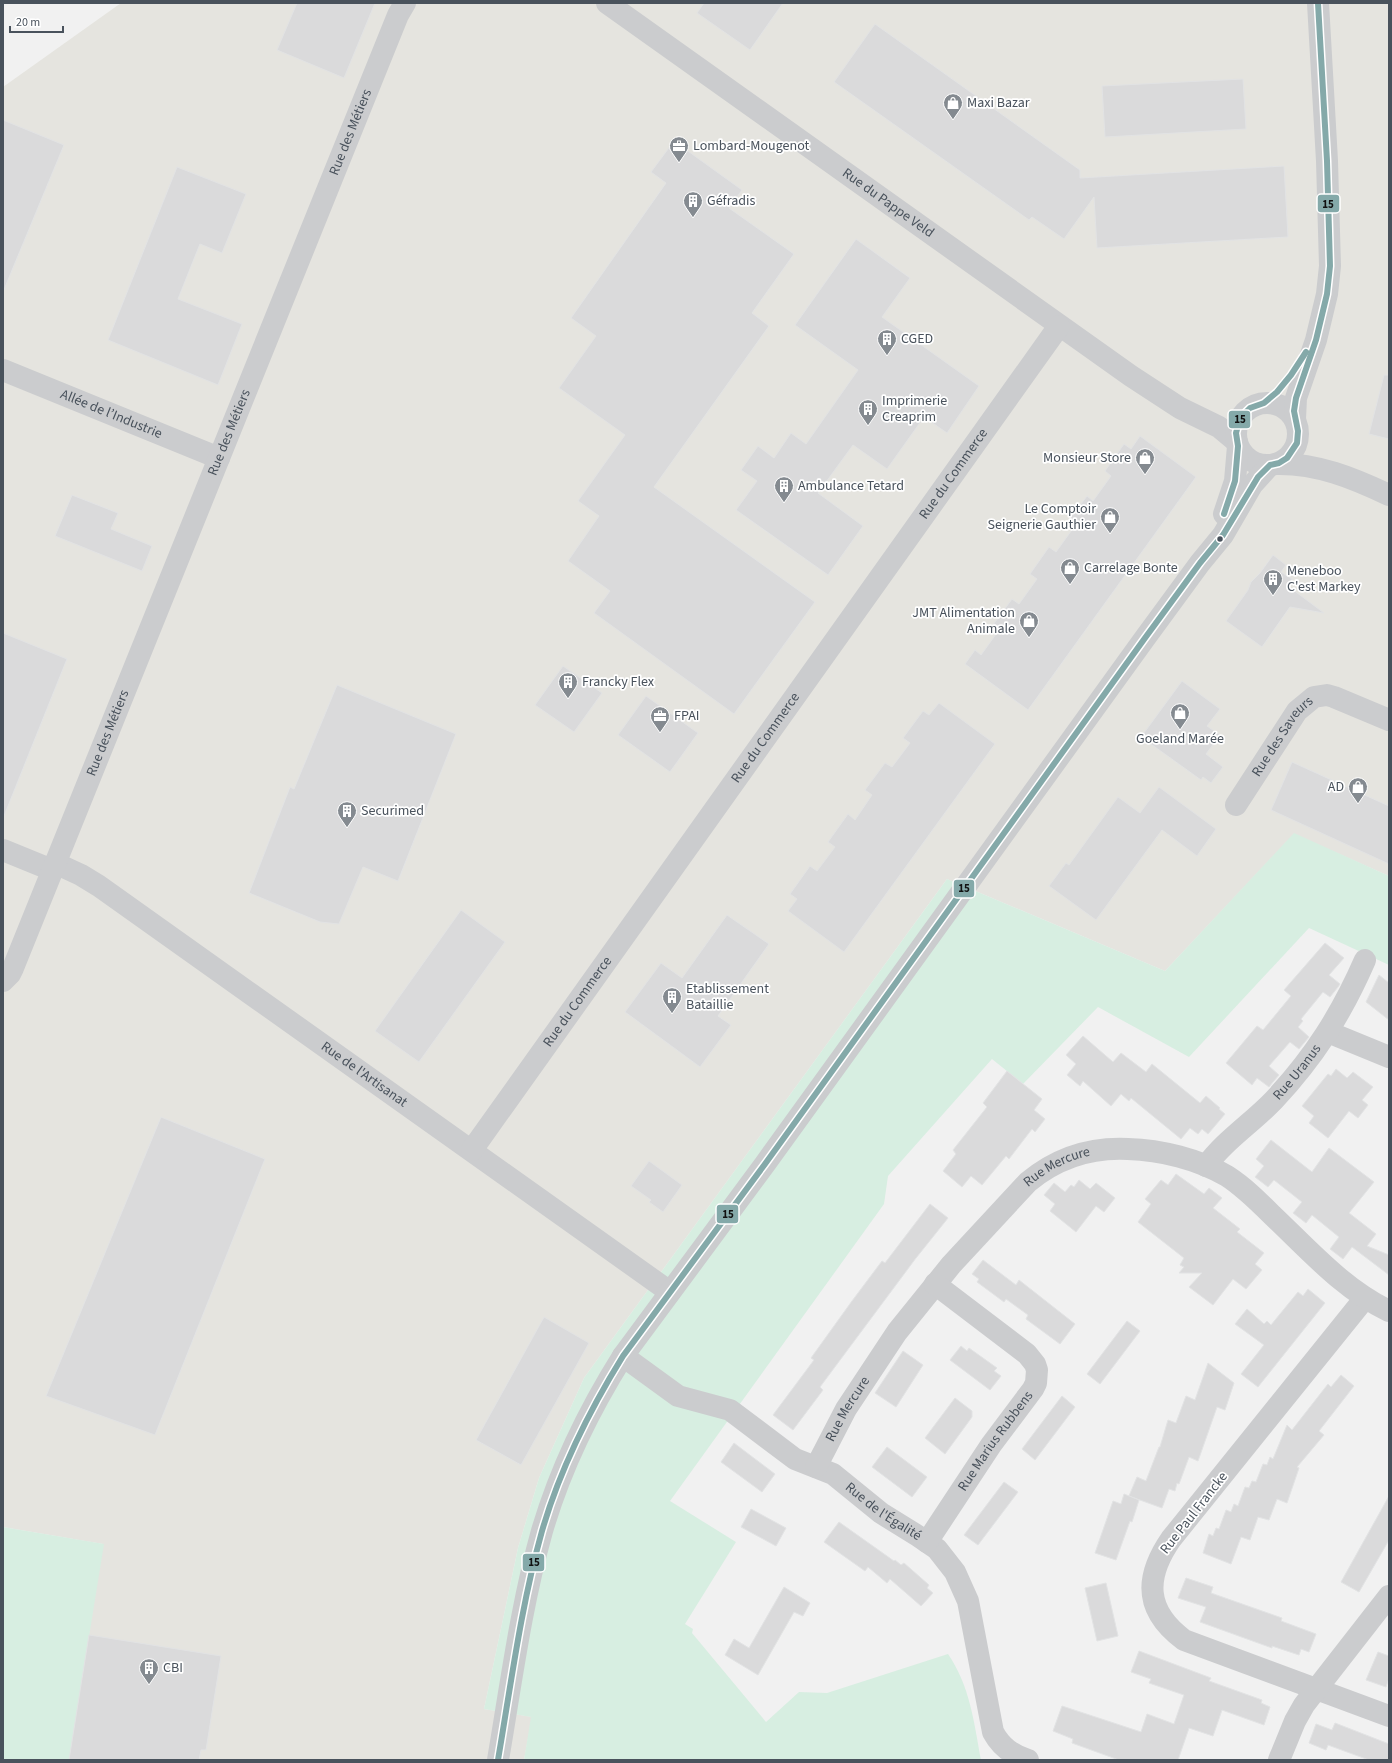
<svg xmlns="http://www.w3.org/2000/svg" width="1392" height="1763" font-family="'Source Sans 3',sans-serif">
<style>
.commercial{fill:#e5e4df}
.green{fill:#d7eee1}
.building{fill:#dadadb;stroke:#e2e3e4}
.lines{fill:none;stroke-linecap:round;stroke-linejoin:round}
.minor{stroke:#cbccce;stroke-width:22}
.bus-1-casing{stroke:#fff;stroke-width:9}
.bus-1{stroke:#84a9a9;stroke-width:6}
.bus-dot{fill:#49525c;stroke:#fff;stroke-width:1.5}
.labels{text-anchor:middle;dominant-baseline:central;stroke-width:3.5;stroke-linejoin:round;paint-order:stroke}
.poi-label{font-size:14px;fill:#49525c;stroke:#fff;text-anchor:start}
.street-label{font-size:14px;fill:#49525c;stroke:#fff}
.line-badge{stroke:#fff;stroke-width:1.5}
.pale-badge-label{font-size:11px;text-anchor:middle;font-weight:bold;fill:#111}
</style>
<rect width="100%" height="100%" fill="#f1f1f1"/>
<!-- commercial -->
<polygon class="commercial" points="121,3 1389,3 1389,876 1294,834 1165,971 947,879 584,1378 539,1478 518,1548 484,1709 532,1717 524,1760 69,1760 103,1544 3,1527 3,87"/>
<!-- green -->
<g class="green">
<path d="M1294,833L1389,876V965L1309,928L1189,1057L1098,1007L1023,1084L992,1059L888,1176L884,1204L670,1501L736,1542L685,1624L693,1629L692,1633L766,1722L799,1692L827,1693L948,1654C970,1686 974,1722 981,1760H524L531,1717L484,1709L518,1548L539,1478L584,1378L947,879L1165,971Z"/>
<polygon points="3,1527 104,1544 69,1760 3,1760"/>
</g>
<!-- building -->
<g class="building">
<polygon points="297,3 375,3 344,78 277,50"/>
<polygon points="704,3 783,3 750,50 697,13"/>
<polygon points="875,24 1080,170 1080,178 1284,166 1288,237 1097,248 1094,197 1064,239 1032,217 1029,220 834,82"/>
<polygon points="1243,79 1246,129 1105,137 1102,86"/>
<polygon points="3,120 64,145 3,292"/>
<polygon points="674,141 742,190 729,208 794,254 752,313 769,326 654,487 815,602 734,714 594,613 610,591 568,561 599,516 578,501 625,435 559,388 596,336 571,318 666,183 651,172"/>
<polygon points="177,167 246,194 222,253 200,244 178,299 242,324 218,385 108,340"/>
<polygon points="856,239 910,278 882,317 979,386 947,433 924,417 887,469 853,445 818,493 863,526 828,575 736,510 757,481 741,470 758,446 774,458 791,433 806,444 858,370 795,325"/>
<polygon points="1384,375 1389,375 1389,439 1369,434"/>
<polygon points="1140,436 1196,477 1028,710 965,664 975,650 981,655 999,630 993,625 1012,599 1019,604 1037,579 1030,574 1049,547 1056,552 1074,527 1067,522 1087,496 1093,501 1111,476 1105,471 1124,444 1131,449"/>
<polygon points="72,495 118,513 111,529 152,546 142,571 55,536"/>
<polygon points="1273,555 1286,565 1281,572 1292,579 1288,586 1324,613 1290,607 1262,647 1226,621 1248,590 1251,582 1260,573"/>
<polygon points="3,633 67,659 4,816 3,816"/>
<polygon points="563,666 602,693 574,732 535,705"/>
<polygon points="1182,681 1220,709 1207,726 1220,735 1206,754 1223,767 1211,783 1203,777 1201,780 1141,737"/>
<polygon points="337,685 456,734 398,881 363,867 339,924 320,922 249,893 290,787 294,789"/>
<polygon points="646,696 698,733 670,772 618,735"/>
<polygon points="939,703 995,744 844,952 788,911 797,899 790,894 810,866 817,871 835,847 828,842 848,814 855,820 872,795 865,790 885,763 892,767 910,743 903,738 923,711 929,715"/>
<polygon points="1292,762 1389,806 1389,864 1271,810"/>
<polygon points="1159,787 1216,829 1197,856 1162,830 1096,920 1049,886 1066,863 1069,865 1118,797 1140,813"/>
<polygon points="461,910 505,942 419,1062 375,1031"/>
<polygon points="727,915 769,944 718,1016 731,1025 700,1067 625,1012 661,963 682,978"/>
<polygon points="1325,943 1344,958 1329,975 1340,984 1338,987 1330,997 1323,992 1301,1019 1303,1021 1298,1027 1309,1037 1299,1049 1290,1042 1269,1066 1279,1075 1273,1082 1269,1087 1257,1078 1252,1085 1226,1063 1257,1026 1263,1030 1291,996 1284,990"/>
<polygon points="1379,975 1389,983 1389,1020 1366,1002"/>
<polygon points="1083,1036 1113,1062 1121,1053 1146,1072 1152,1064 1200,1103 1206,1096 1220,1108 1219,1109 1225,1114 1208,1134 1202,1129 1198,1134 1190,1128 1181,1139 1131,1098 1129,1101 1121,1094 1111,1106 1083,1081 1080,1086 1067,1075 1076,1064 1066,1055"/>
<polygon points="1336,1069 1347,1078 1353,1072 1373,1087 1362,1100 1368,1105 1358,1118 1349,1111 1328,1138 1309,1123 1314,1116 1302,1106 1328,1074 1331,1076"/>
<polygon points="1007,1071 1042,1099 1034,1110 1045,1119 1035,1132 1032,1129 1009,1159 1006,1156 982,1185 971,1176 962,1187 943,1171 956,1154 953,1150 987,1107 983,1103"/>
<polygon points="161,1117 265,1159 155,1435 46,1396"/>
<polygon points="1271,1140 1312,1172 1329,1148 1374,1182 1349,1213 1376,1234 1367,1246 1389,1255 1389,1275 1352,1247 1343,1259 1330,1249 1339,1237 1312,1215 1306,1223 1293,1213 1302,1202 1274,1180 1268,1187 1255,1177 1264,1166 1256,1159"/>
<polygon points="649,1161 682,1185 663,1212 649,1202 651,1200 631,1186"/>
<polygon points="1176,1174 1204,1194 1209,1188 1222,1198 1213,1208 1240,1229 1237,1232 1264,1253 1255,1264 1262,1270 1246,1289 1233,1279 1213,1305 1189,1287 1202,1273 1179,1273 1184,1267 1180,1265 1184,1258 1138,1222 1151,1204 1145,1199 1161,1180 1168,1185"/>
<polygon points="1079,1180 1090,1189 1096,1183 1115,1198 1104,1212 1096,1206 1076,1232 1050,1211 1055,1204 1044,1195 1054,1183 1065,1192 1071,1185 1074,1187"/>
<polygon points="930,1204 948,1218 916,1258 820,1387 823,1390 793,1430 773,1415 814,1360 811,1358 852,1301 882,1261 885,1263"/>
<polygon points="983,1260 1016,1285 1019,1280 1075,1324 1060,1344 1026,1319 1028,1315 1006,1299 1004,1302 977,1282 979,1279 972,1274"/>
<polygon points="1308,1289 1325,1303 1258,1387 1241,1374 1264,1345 1235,1324 1247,1309 1264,1324 1267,1321 1271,1325 1298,1292 1303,1296"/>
<polygon points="544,1317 589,1343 521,1465 476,1440"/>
<polygon points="1127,1321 1140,1331 1100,1384 1087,1374"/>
<polygon points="961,1346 967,1351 969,1348 997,1368 994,1371 1001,1376 990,1390 950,1360"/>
<polygon points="903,1351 923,1365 896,1407 875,1393"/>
<polygon points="1208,1363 1234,1383 1225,1410 1217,1407 1198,1461 1189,1457 1179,1484 1177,1483 1175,1491 1169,1489 1162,1508 1129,1496 1137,1477 1146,1481 1159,1447 1160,1447 1168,1420 1176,1423 1186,1396 1195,1400"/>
<polygon points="1341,1375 1354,1386 1319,1431 1324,1435 1297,1467 1299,1468 1287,1503 1277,1499 1269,1520 1258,1517 1250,1540 1241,1537 1231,1564 1203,1553 1209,1534 1213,1536 1216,1528 1219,1529 1226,1510 1231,1512 1234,1504 1238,1506 1245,1487 1249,1488 1252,1481 1256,1482 1263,1464 1267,1465 1270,1457 1273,1459 1287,1425 1292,1430 1328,1384 1331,1387"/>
<polygon points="1062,1396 1075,1407 1035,1460 1022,1449"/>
<polygon points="955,1398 972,1411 972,1417 945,1454 925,1438"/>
<polygon points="734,1443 775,1474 762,1492 721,1462"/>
<polygon points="887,1447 927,1477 912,1497 872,1467"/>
<polygon points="1004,1482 1018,1492 978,1545 964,1535"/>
<polygon points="1124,1494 1139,1500 1132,1522 1130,1521 1116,1560 1095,1553 1113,1501 1121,1504"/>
<polygon points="1389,1496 1389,1540 1359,1592 1341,1582"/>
<polygon points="751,1509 786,1528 776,1546 741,1527"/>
<polygon points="839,1522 894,1561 895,1560 901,1565 904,1563 929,1585 927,1588 933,1593 921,1606 890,1579 887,1583 868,1567 865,1571 824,1542"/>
<polygon points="1186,1578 1213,1587 1211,1593 1282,1618 1281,1621 1316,1634 1309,1652 1301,1649 1299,1655 1272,1646 1272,1648 1200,1622 1206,1607 1178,1598"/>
<polygon points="1106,1583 1118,1636 1097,1641 1085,1588"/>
<polygon points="784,1587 810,1603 803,1616 794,1612 758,1675 725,1655 734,1639 749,1648"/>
<polygon points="89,1635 221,1656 206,1750 201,1750 199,1760 69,1760"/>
<polygon points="1139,1651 1211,1678 1209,1681 1262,1700 1261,1703 1270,1707 1264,1725 1222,1710 1213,1736 1189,1728 1178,1760 1119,1760 1072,1743 1073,1739 1053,1731 1062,1706 1141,1732 1147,1714 1174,1724 1184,1695 1149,1683 1151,1679 1131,1672"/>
<polygon points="1378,1652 1389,1656 1389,1678 1386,1687 1366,1680"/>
<polygon points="1335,1723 1389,1744 1389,1760 1369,1760 1328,1745 1326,1750 1309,1743 1316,1724 1332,1730"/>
</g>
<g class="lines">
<!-- minor -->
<g class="minor">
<path id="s1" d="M607,3L1131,376L1180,408L1219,427L1237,442"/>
<path id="s2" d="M3,370L219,458"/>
<circle cx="1267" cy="434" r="31"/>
<polyline points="1295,419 1296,398 1316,340 1327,294 1330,266 1327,161 1318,3"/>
<path d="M1276,464C1317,463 1353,478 1389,495"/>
<polyline points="1224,514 1235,481 1238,446"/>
<path id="s3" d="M1236,805L1297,711L1314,697L1327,695L1334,697L1389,720"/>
<polyline points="3,850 52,870"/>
<path id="s4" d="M55,863L81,875L99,886L670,1292"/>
<path id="s5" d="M3,981L10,974L13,968L398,15L405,3"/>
<polyline points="1328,1032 1389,1057"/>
<path id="s6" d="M472,1150L1059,326"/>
<path id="s7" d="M1206,1166C1225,1140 1252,1123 1274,1100C1314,1057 1341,1015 1365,960"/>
<path d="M1365,1298L1171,1539C1144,1578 1145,1611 1184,1640L1389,1716"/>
<path id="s8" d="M623,1356L678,1396L730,1410L795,1459L833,1474L881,1513L918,1536L937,1549L955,1572L968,1601L993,1732C1001,1747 1012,1755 1028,1760"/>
<path id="s9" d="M816,1467L846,1409L897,1332L951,1265L1028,1182C1057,1158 1089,1147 1128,1149C1161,1150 1198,1159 1227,1176C1244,1187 1258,1201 1272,1215C1309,1250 1343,1289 1389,1311"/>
<path id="s10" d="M927,1542L991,1445L1033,1389L1036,1383L1037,1370L1035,1364L1027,1354L935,1284"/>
<path d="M498,1760C511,1684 521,1606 542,1531C560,1470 589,1410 623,1356L765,1164L1145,638L1200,563L1223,535L1252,485L1270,465"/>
<polyline points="1279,1760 1295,1721 1304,1705 1389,1596"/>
</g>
<defs>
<g id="bus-1">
<polyline points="1224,514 1235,481 1238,446 1236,433 1240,418 1250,408 1264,403 1277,392 1291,375 1306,352"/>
<path d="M498,1760C511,1684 521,1606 542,1531C560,1469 589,1411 623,1356L765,1164L1145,638L1200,563L1223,535L1258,477L1270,465L1279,463L1287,458L1297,443L1298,431L1294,411L1296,398L1316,340L1327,294L1330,266L1327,161L1318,3"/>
</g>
</defs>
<!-- bus-1 casing -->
<use href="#bus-1" class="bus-1-casing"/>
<!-- bus-1 -->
<use href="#bus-1" class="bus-1"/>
</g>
<!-- icons -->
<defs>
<symbol id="shop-pin" viewBox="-11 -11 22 30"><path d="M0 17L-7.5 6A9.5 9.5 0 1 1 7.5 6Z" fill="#848a90" stroke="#fff"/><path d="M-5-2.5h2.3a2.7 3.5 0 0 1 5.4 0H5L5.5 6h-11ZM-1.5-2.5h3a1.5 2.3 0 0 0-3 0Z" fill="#fff"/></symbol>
<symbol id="office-pin" viewBox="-11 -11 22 30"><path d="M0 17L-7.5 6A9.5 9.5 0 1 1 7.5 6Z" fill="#848a90" stroke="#fff"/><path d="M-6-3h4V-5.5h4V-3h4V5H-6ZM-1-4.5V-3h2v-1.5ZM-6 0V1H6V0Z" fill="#fff"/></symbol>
<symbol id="building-pin" viewBox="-11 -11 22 30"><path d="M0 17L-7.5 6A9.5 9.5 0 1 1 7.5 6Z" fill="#848a90" stroke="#fff"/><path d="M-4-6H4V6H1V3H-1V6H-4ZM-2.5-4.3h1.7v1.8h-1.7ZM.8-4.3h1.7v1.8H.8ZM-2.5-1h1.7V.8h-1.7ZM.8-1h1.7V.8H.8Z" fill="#fff"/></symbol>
</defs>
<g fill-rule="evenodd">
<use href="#shop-pin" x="942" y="92" width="22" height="30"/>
<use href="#office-pin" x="668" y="135" width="22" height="30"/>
<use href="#building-pin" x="682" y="190" width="22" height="30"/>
<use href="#building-pin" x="876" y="328" width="22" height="30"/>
<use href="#building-pin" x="857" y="398" width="22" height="30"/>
<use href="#shop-pin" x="1134" y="447" width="22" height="30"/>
<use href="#building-pin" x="773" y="475" width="22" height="30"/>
<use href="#shop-pin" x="1099" y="506" width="22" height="30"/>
<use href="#shop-pin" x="1059" y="557" width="22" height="30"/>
<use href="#building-pin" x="1262" y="568" width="22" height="30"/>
<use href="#shop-pin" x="1018" y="610" width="22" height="30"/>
<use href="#building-pin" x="557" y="671" width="22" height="30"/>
<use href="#shop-pin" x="1169" y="702" width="22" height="30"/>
<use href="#office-pin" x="649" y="705" width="22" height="30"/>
<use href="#shop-pin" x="1347" y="776" width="22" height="30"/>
<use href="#building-pin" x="336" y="800" width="22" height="30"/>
<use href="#building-pin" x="661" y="986" width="22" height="30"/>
<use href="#building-pin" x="138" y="1657" width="22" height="30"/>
</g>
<!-- markers -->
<circle class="bus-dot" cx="1220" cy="539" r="3.5"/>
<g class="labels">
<!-- poi labels -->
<g class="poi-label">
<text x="967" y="103">Maxi Bazar</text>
<text x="693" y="146">Lombard-Mougenot</text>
<text x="707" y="201">Géfradis</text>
<text x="901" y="339">CGED</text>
<text x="882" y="401">Imprimerie<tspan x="882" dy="16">Creaprim</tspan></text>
<text x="1131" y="458" text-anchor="end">Monsieur Store</text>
<text x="798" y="486">Ambulance Tetard</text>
<text x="1096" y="509" text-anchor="end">Le Comptoir<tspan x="1096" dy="16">Seignerie Gauthier</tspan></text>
<text x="1084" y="568">Carrelage Bonte</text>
<text x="1287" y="571">Meneboo<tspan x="1287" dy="16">C'est Markey</tspan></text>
<text x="1015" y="613" text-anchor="end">JMT Alimentation<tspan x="1015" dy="16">Animale</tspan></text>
<text x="582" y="682">Francky Flex</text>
<text x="674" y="716">FPAI</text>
<text x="1180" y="739" text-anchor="middle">Goeland Marée</text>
<text x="1344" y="787" text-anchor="end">AD</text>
<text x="361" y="811">Securimed</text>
<text x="686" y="989">Etablissement<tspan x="686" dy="16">Bataillie</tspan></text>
<text x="163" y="1668">CBI</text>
</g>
<!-- street labels -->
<g class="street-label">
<text stroke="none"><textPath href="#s5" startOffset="918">Rue des Métiers</textPath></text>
<text stroke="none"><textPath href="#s1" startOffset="345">Rue du Pappe Veld</textPath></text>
<text stroke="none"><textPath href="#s2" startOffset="117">Allée de l’Industrie</textPath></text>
<text stroke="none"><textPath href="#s5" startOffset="594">Rue des Métiers</textPath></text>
<text stroke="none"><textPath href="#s6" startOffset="830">Rue du Commerce</textPath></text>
<text stroke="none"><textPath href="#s5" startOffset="270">Rue des Métiers</textPath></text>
<text stroke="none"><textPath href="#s6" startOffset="506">Rue du Commerce</textPath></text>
<text stroke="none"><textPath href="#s3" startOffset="83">Rue des Saveurs</textPath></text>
<text stroke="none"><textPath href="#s6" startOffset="182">Rue du Commerce</textPath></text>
<text stroke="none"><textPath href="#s7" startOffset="131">Rue Uranus</textPath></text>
<text stroke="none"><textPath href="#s4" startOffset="375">Rue de l'Artisanat</textPath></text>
<text stroke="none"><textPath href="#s9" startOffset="390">Rue Mercure</textPath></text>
<text stroke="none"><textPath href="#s9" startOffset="66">Rue Mercure</textPath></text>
<text stroke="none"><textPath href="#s10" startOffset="122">Rue Marius Rubbens</textPath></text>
<text stroke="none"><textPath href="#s8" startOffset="307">Rue de l'Égalité</textPath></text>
<text transform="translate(1194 1513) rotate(-52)">Rue Paul Francke</text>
</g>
</g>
<g class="line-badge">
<rect x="1317" y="194" width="23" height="19" rx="4" fill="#84a9a9"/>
<rect x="1228" y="410" width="23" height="19" rx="4" fill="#84a9a9"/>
<rect x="953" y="879" width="22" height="19" rx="4" fill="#84a9a9"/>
<rect x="716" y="1204" width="23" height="20" rx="4" fill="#84a9a9"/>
<rect x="522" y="1553" width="23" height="19" rx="4" fill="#84a9a9"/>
</g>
<g class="pale-badge-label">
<text x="1328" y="208">15</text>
<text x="1240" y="423">15</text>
<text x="964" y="892">15</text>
<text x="728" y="1218">15</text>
<text x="534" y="1566">15</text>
</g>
<!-- border -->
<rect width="1392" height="1763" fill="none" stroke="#49525c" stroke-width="8"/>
<!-- scale -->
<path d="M10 26v6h53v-6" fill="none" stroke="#49525c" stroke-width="2"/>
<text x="16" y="26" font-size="12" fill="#49525c" stroke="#ffffff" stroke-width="3" paint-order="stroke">20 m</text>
</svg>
